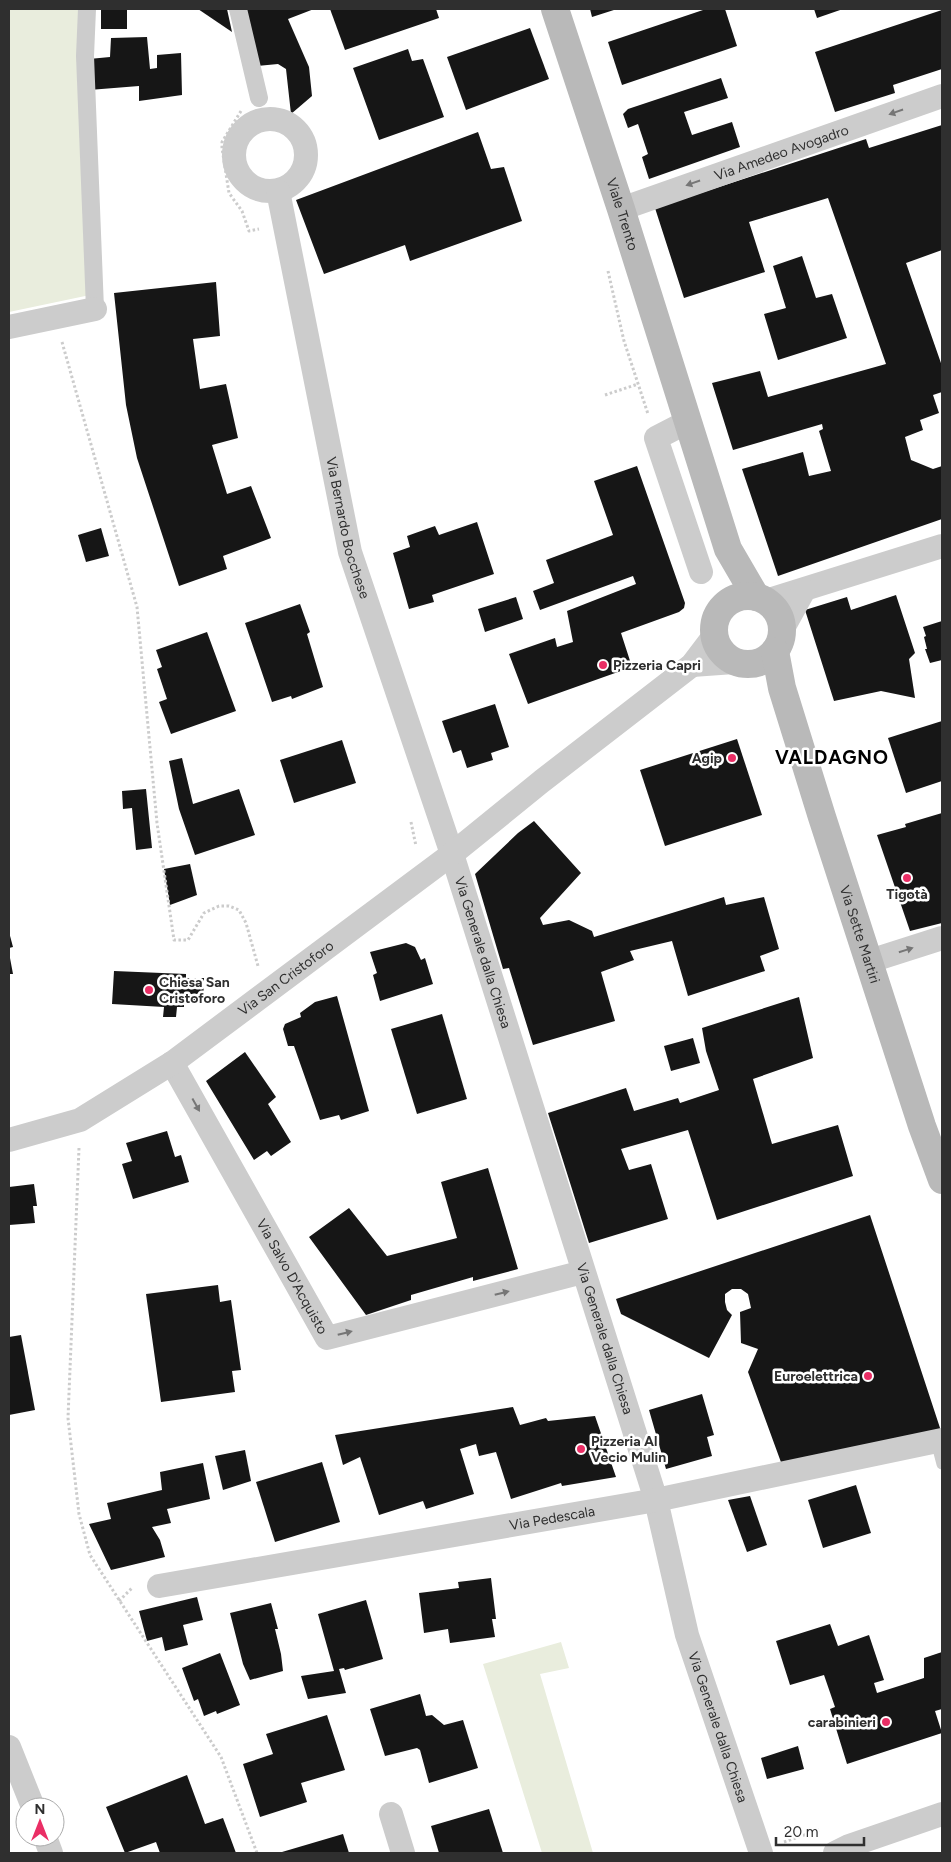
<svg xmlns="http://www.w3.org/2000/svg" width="951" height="1862" font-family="Figtree,sans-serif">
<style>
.green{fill:#e9eddd}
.building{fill:#161616}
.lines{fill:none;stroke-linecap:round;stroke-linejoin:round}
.path{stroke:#ccc;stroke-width:3;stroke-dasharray:2.5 2.5;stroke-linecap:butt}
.service{stroke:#ccc;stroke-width:11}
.pedestrian{stroke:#ccc;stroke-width:18}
.minor{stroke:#ccc;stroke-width:24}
.secondary{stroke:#b9b9b9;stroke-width:28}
.oneway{fill:#767676}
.poi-dot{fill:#ea2e65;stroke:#fff;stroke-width:2}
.labels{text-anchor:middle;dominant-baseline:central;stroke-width:5;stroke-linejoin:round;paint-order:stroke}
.street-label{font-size:14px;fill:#2f2f2f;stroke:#fff}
.poi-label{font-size:14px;font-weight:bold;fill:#2f2f2f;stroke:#fff;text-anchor:start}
.district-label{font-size:19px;font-weight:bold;letter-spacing:1px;fill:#000;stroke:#fff}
</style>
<rect width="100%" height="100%" fill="#fff"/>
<!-- green -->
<g class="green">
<polygon points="9,9 80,9 90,295 9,312"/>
<polygon points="561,1642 569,1668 540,1674 593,1853 542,1853 483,1664"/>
</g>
<!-- building -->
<g class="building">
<rect x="101" y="9" width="26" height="20"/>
<polygon points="198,9 227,9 232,32"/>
<polygon points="245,9 314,9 288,19 309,67 312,96 291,114 286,69 278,64 257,66"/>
<polygon points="330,9 436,9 439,18 345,50"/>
<polygon points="590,9 617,9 592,17"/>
<polygon points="706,9 725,9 737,46 622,85 608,42"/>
<polygon points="814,9 843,9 817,18"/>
<polygon points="942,10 942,69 893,85 895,93 835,112 815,52"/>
<polygon points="530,28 549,79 466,110 447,57"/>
<polygon points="147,37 150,69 157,68 157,55 181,53 182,95 139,101 139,86 89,90 89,59 110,57 111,38"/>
<polygon points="408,49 412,61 423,59 444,117 379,140 353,68"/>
<polygon points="721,78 728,98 684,112 692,135 732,122 740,147 649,179 642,157 648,154 638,124 628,128 623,114 628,109"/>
<polygon points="942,125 942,250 906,263 942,366 942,392 933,395 939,413 920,420 923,430 905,437 911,460 933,469 942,466 942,519 778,576 742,469 803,452 809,476 831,471 819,431 823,429 822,424 733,450 712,383 760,371 768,397 886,364 828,198 749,222 765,272 684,298 655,208 866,139 869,148"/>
<polygon points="478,132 491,169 504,167 522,221 410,261 405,245 324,274 296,200"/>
<polygon points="802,256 816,298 832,294 847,338 778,360 764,314 786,308 773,266"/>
<polygon points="216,282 220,336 193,339 200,389 226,384 238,438 212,445 227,494 251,486 271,538 223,556 227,569 179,586 137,458 126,405 114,293"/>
<polygon points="637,466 685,603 684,608 679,612 621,633 632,667 528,704 509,654 555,638 557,647 573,642 567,611 636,584 633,576 540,610 533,591 554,583 546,560 613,535 594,481"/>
<polygon points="477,522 494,574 432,595 434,602 409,609 393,553 410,547 407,536 435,526 439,535"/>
<polygon points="101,528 109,556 86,562 78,535"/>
<polygon points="896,595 915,653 909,659 915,698 881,691 834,701 805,610 847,597 851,610"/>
<polygon points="516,597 523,619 485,632 478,609"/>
<polygon points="300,604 310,632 307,634 323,687 292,699 291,696 272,702 245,623"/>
<polygon points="942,621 942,660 930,663 925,649 927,649 924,637 926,636 923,627"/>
<polygon points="207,632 236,711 171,734 159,702 167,699 157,669 162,667 156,650"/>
<polygon points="495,704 509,747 491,753 493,760 467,768 461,750 453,753 442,721"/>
<polygon points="942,721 942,781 906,793 888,738"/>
<polygon points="737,739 762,815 665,846 640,770"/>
<polygon points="342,740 356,783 294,803 280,760"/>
<polygon points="182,758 193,804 239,789 255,835 195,855 179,809 169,761"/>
<polygon points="146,789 152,848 136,850 132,808 123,809 122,791"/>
<polygon points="942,813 942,923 910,931 877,835 906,827 905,824"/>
<polygon points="534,821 581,873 540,918 543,925 569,920 592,931 594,937 724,897 726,905 764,897 779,949 760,956 765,971 688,996 672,941 630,951 634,960 601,972 615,1021 533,1045 509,968 503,969 475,874 518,833"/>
<polygon points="190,864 197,895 170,905 164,869"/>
<polygon points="9,932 13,947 9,948"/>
<polygon points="406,943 415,947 421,960 425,958 433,984 380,1001 373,975 377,973 370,952"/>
<polygon points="10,958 13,974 9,974 9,959"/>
<polygon points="114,971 186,974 186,978 204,978 203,1004 184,1003 184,1007 177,1007 176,1017 163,1017 164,1007 112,1004"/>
<polygon points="337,996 369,1111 341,1120 339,1115 320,1120 294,1046 288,1046 283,1029 285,1024 301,1017 300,1013 315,1002"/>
<polygon points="799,997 813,1058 753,1079 772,1144 838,1125 853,1176 717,1220 688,1130 621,1149 629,1170 651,1164 668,1219 589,1243 548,1113 626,1088 634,1111 678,1098 680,1103 719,1090 706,1051 702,1028"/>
<polygon points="442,1014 467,1099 417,1114 391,1029"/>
<polygon points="693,1038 700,1063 671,1071 664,1046"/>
<polygon points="245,1052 276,1097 268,1104 291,1142 271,1156 267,1151 254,1160 206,1081"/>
<polygon points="167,1131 175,1157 181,1155 189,1182 133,1199 122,1164 132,1161 126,1143"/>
<polygon points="488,1168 518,1269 473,1281 473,1277 411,1295 411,1300 366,1315 309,1237 349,1208 387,1256 457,1238 441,1182"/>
<polygon points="34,1184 37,1206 33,1206 35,1223 9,1225 9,1187"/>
<polygon points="870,1215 942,1434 782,1465 748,1372 758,1349 741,1343 740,1312 751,1308 748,1294 741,1289 732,1289 725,1294 725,1302 727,1310 732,1315 709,1358 621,1314 616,1299"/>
<polygon points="218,1285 220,1302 231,1300 241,1370 232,1371 235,1392 161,1402 146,1294"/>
<polygon points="21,1335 35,1410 9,1415 9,1337"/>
<polygon points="702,1394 714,1435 707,1437 712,1456 666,1469 649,1410"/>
<polygon points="513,1407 520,1425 546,1418 548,1421 595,1416 616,1477 562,1486 561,1483 511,1499 496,1452 479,1456 476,1444 460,1449 474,1494 426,1509 423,1501 379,1515 360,1457 343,1465 335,1435"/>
<polygon points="245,1450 251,1481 223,1490 215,1456"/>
<polygon points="322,1462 340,1522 275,1542 256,1482"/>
<polygon points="203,1463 210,1499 167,1509 171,1523 152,1527 160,1540 165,1557 111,1570 89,1524 111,1519 107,1503 162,1490 160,1472"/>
<polygon points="856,1485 871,1533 823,1548 808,1500"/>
<polygon points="750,1496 767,1545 747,1552 728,1500"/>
<polygon points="491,1578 496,1619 492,1619 495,1637 450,1643 448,1629 424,1633 419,1593 459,1588 458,1582"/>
<polygon points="197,1597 203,1620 183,1625 188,1645 165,1651 162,1637 147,1641 139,1611"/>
<polygon points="366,1600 383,1659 345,1670 344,1668 339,1669 346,1693 308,1699 301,1676 334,1671 318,1614"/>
<polygon points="271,1603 278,1629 275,1629 281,1654 283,1671 250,1680 243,1664 230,1613"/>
<polygon points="830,1624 838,1646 869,1635 884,1680 874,1683 877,1693 924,1678 924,1658 942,1652 942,1709 935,1711 942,1733 847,1764 830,1709 835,1707 824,1675 790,1685 776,1641"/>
<polygon points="220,1653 240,1705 217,1714 216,1711 204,1716 198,1699 194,1701 182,1668"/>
<polygon points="420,1694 426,1716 432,1715 444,1725 463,1720 478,1768 429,1783 420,1750 417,1748 385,1756 370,1709"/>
<polygon points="327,1715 345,1770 301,1783 307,1802 260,1817 243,1764 273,1754 266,1734"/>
<polygon points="798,1746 804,1769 767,1779 761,1758"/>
<polygon points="187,1775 205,1824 223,1818 236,1853 160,1853 156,1842 125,1853 106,1807"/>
<polygon points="489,1809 503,1853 439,1853 431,1826"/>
<polygon points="343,1834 349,1853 282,1853 282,1852"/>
</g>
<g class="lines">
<!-- path -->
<g class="path">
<polyline points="241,111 222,142 222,148 229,193 242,211 249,231 259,229"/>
<polyline points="608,271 624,341 648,414"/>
<polyline points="62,342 137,607 157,823 174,940 188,940 204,913 219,906 229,906 239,910 246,923 258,966"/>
<polyline points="605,395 638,384"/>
<polyline points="411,822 416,846"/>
<polyline points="79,1148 68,1418 79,1514 90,1555 221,1757 257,1853"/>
<polyline points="119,1601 132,1588"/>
<polyline points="784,1842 819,1830"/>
</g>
<!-- service -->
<polyline class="service" points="936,1441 942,1464"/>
<!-- pedestrian -->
<g class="pedestrian">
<polyline points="87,9 85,56 95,309"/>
<polyline points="238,9 259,98"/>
</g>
<!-- minor -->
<g class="minor">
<circle cx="270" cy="155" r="36"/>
<path id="s1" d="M278,191L350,552L452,854L656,1500L687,1635L761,1853"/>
<path id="s2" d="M621,209L942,96"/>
<polyline points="9,327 95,309"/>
<polyline points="687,422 656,438 701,572"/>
<polyline points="766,601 942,546"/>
<polyline points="782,630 804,590"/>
<polyline points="692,665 734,662"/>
<polyline points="870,961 942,938"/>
<path id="s3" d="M172,1063L327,1338L583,1272"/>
<path id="s4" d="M9,1140L80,1120L172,1063L452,854L542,781L692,665L714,636"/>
<path id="s5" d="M159,1586L656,1500L942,1440"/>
<polyline points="9,1747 33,1807"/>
<polyline points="391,1814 403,1853"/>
<polyline points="45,1837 51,1853"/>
<polyline points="835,1853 849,1846 942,1814"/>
</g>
<!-- secondary -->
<g class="secondary">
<path id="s6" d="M555,9L621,209L728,549L756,597"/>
<circle cx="748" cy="630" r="34"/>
<path id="s7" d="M775,651L782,688L822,817L922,1126L942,1180"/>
</g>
</g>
<!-- one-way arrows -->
<defs><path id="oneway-solid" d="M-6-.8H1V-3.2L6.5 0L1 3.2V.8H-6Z" transform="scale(1.25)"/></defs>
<g class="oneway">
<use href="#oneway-solid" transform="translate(896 112) rotate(161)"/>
<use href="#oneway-solid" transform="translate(693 183) rotate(161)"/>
<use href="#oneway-solid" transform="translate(906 950) rotate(-18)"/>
<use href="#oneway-solid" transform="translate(196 1105) rotate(61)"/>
<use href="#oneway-solid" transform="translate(502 1293) rotate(-14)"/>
<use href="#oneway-solid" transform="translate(345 1333) rotate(-14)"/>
</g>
<!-- markers -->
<g class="poi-dot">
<circle cx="603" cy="665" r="5"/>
<circle cx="732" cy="758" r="5"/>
<circle cx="907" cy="878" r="5"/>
<circle cx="149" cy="990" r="5"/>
<circle cx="868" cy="1376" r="5"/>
<circle cx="581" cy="1449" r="5"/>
<circle cx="886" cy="1722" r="5"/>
</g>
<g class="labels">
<!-- street labels -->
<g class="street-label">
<text stroke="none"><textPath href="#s2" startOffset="170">Via Amedeo Avogadro</textPath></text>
<text stroke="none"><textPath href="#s6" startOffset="216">Viale Trento</textPath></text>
<text stroke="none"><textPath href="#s1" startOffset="344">Via Bernardo Bocchese</textPath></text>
<text stroke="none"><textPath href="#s7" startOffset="296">Via Sette Martiri</textPath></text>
<text stroke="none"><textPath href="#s1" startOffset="790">Via Generale dalla Chiesa</textPath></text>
<text stroke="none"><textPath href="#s4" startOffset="324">Via San Cristoforo</textPath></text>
<text stroke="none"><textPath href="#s3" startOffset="245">Via Salvo D'Acquisto</textPath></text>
<text stroke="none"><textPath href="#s1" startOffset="1195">Via Generale dalla Chiesa</textPath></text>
<text stroke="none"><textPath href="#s5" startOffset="399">Via Pedescala</textPath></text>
<text stroke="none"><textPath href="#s1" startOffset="1600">Via Generale dalla Chiesa</textPath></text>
</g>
<!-- poi labels -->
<g class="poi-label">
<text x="613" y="665">Pizzeria Capri</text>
<text x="722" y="758" text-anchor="end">Agip</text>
<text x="907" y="894" text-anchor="middle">Tigotà</text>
<text x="159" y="982">Chiesa San<tspan x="159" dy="16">Cristoforo</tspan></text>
<text x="858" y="1376" text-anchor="end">Euroelettrica</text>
<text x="591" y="1441">Pizzeria Al<tspan x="591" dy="16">Vecio Mulin</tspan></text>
<text x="876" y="1722" text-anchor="end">carabinieri</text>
</g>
<!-- district labels -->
<g class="district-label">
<text x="832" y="757">VALDAGNO</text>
</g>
</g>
<!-- border -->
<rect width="951" height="1862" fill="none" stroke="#2f2f2f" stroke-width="20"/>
<!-- north arrow -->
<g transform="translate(40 1822)"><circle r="24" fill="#ffffff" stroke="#acacac"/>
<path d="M0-4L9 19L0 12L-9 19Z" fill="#ea2e65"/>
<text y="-8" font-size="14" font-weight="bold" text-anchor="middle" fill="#2f2f2f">N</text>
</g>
<!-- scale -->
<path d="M776 1837v8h88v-8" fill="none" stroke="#2f2f2f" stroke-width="2.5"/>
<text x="784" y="1837" font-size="15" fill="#2f2f2f" stroke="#ffffff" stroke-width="4" paint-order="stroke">20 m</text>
</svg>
